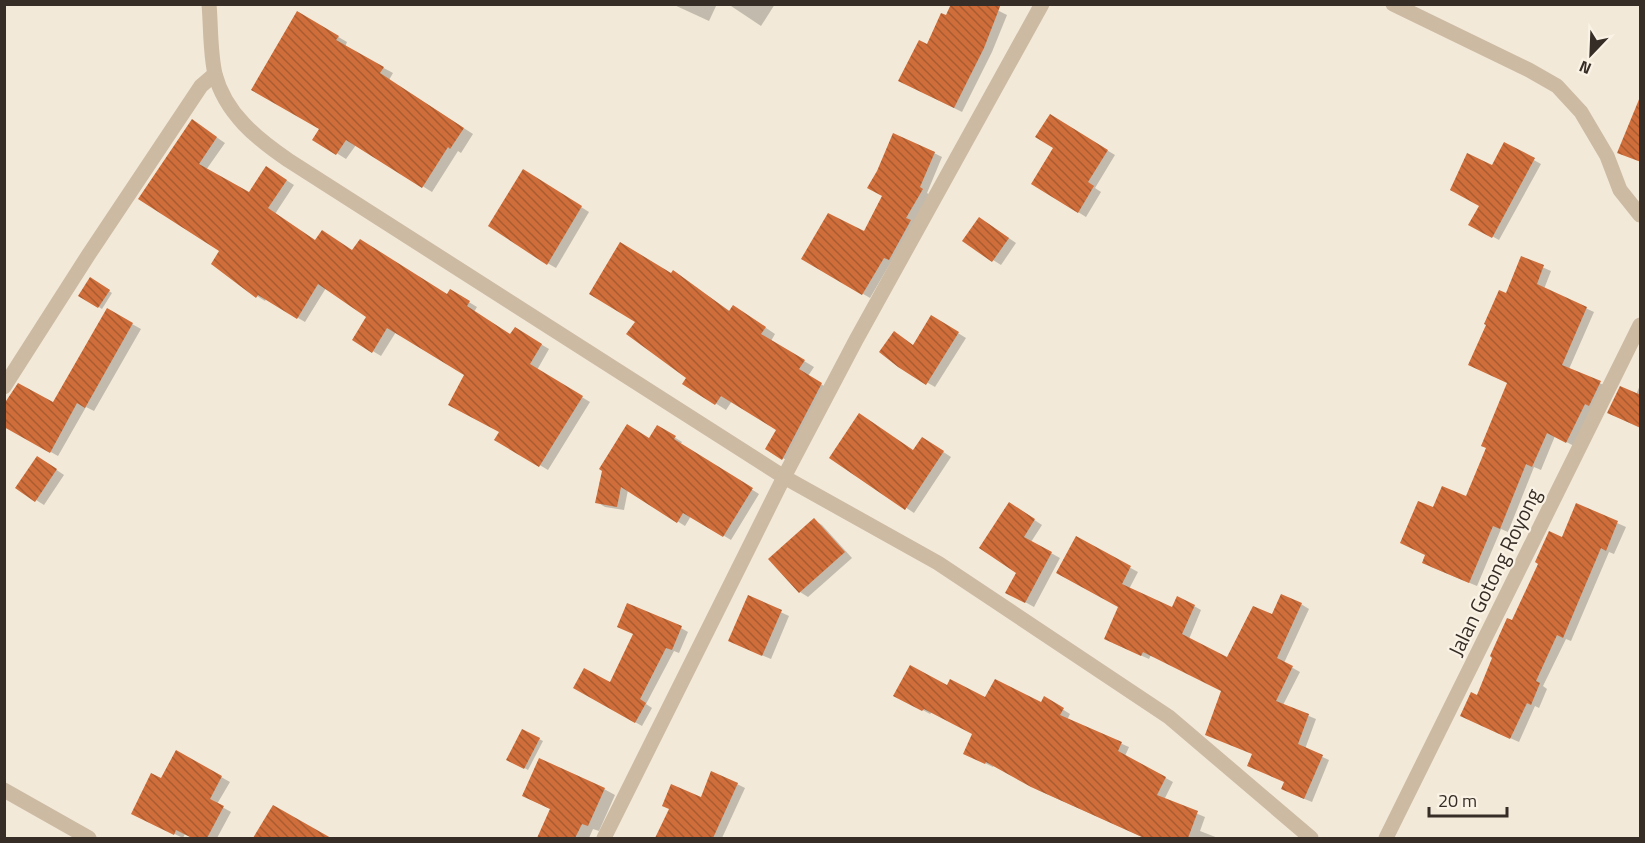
<svg xmlns="http://www.w3.org/2000/svg" width="1645" height="843" font-family="'Titillium Web',sans-serif">
<style>
.shadow{fill:#0003}
.building{fill:url(#building-back-hatch)}
.lines{fill:none;stroke-linecap:round;stroke-linejoin:round}
.minor{stroke:#ccbaa3;stroke-width:15}
.labels{text-anchor:middle;dominant-baseline:central;stroke-width:4.5;stroke-linejoin:round;paint-order:stroke}
.street-label{font-size:21px;fill:#362d26;stroke:#faf3e5}
</style>
<defs>
<pattern id="building-back-hatch" width="6" height="6" patternUnits="userSpaceOnUse" patternTransform="scale(1.5)"><rect width="6" height="6" fill="#cf6e3a"/><path d="M-1 5l2 2M0 0l6 6M5-1l2 2" fill="none" stroke="#a95b31"/></pattern>
</defs>
<rect width="100%" height="100%" fill="#f3e9d8"/>
<!-- shadow -->
<g class="shadow">
<polygon points="672,4 717,4 709,21"/>
<polygon points="728,4 775,4 761,26"/>
<polygon points="985,4 1007,15 992,52 962,112 908,85 928,46 947,17"/>
<polygon points="297,13 347,42 345,47 393,73 389,80 473,134 461,153 458,151 432,192 356,145 346,159 314,139 321,129"/>
<polygon points="1050,116 1115,155 1095,188 1101,192 1086,217 1033,184 1055,148"/>
<polygon points="200,126 225,143 206,170 250,194 275,173 294,185 275,214 316,241 353,251 448,296 451,291 477,307 474,312 511,336 524,334 549,349 537,370 590,402 548,470 496,439 501,432 466,374 396,332 381,356 354,340 368,316 326,288 305,322 266,299 265,301 257,296 221,251 140,198"/>
<polygon points="1505,144 1541,164 1499,240 1470,224 1481,205 1493,167"/>
<polygon points="934,153 942,157 927,193 930,195 870,298 803,258 864,233"/>
<polygon points="524,171 589,212 556,268 530,253"/>
<polygon points="987,223 1016,243 1001,265 993,260"/>
<polygon points="1522,258 1551,271 1544,289 1594,312 1569,369 1608,387 1574,446 1555,436 1541,470 1534,467 1508,532 1501,529 1477,586 1431,567 1427,555 1434,509 1467,498 1488,448 1509,383 1506,295"/>
<polygon points="674,272 731,312 744,313 775,334 771,341 814,367 808,376 832,391 793,464 767,449 778,429 732,401 726,410 684,383 688,377 672,275"/>
<polygon points="91,279 112,293 102,309 80,295"/>
<polygon points="107,310 141,329 94,411 86,407 58,456 4,426 53,404"/>
<polygon points="932,317 966,338 935,387 899,366"/>
<polygon points="1640,385 1640,428 1609,413 1636,395"/>
<polygon points="658,427 682,442 680,445 759,494 731,540 691,516 685,526 628,490 624,510 605,507 597,502 650,440"/>
<polygon points="930,443 951,457 914,513 831,458 914,452"/>
<polygon points="45,462 64,475 44,505 17,488"/>
<polygon points="1577,505 1626,527 1614,554 1609,552 1571,641 1566,639 1543,686 1547,689 1539,708 1535,706 1519,742 1470,720 1477,697 1513,622 1562,539"/>
<polygon points="1018,509 1042,525 1031,542 1060,558 1034,607 1007,592 1018,572"/>
<polygon points="814,520 822,525 852,558 808,597 800,592 770,559"/>
<polygon points="1076,538 1138,572 1129,589 1173,609 1194,606 1201,610 1189,639 1228,659 1273,616 1301,604 1309,609 1284,663 1300,672 1283,705 1316,719 1305,749 1329,760 1312,802 1290,793 1285,782 1254,755 1223,691 1151,655 1149,659 1113,643 1120,607"/>
<polygon points="749,597 789,616 771,659 738,645"/>
<polygon points="681,628 688,632 679,653 674,651 646,704 652,708 642,726 575,688 611,684"/>
<polygon points="948,687 986,699 1041,704 1045,698 1070,714 1067,720 1129,747 1125,756 1173,782 1164,800 1205,817 1200,831 1218,838 1145,838 1040,791 994,765 993,767 972,757 974,733 932,712 930,714 895,695"/>
<polygon points="523,731 543,741 528,770 508,759"/>
<polygon points="177,752 230,782 217,804 231,812 217,838 194,838 185,834 183,838 141,818"/>
<polygon points="737,784 745,788 722,838 657,838 670,809"/>
<polygon points="604,789 615,795 599,831 593,829 589,838 545,838 540,836 552,810 524,796"/>
<polygon points="274,807 328,838 255,838"/>
</g>
<!-- building -->
<g class="building">
<polygon points="951,4 1001,4 984,48 954,108 898,81 919,40 927,44 941,13 946,15"/>
<polygon points="297,11 339,36 336,40 384,67 380,73 464,128 450,149 448,147 422,188 346,140 336,155 312,140 319,129 251,90"/>
<polygon points="1640,97 1641,98 1641,162 1617,153"/>
<polygon points="1050,114 1108,150 1088,182 1094,186 1078,213 1031,184 1053,148 1035,137"/>
<polygon points="192,119 217,137 199,164 249,192 266,166 287,180 268,208 315,240 322,230 352,250 360,239 447,294 450,289 470,301 467,306 510,334 515,327 542,344 530,364 583,396 539,467 494,440 499,432 448,405 464,375 387,328 372,353 352,340 366,317 318,284 297,319 258,295 256,298 211,264 219,251 138,199"/>
<polygon points="893,133 935,152 920,187 923,189 906,218 911,220 889,260 884,258 862,295 801,259 828,213 864,231 882,196 867,188 877,171"/>
<polygon points="1504,142 1535,158 1492,238 1468,225 1479,206 1450,190 1467,153 1492,165"/>
<polygon points="523,169 582,206 547,265 488,226"/>
<polygon points="979,217 1009,238 992,262 962,241"/>
<polygon points="620,242 671,273 673,270 729,311 733,305 766,327 761,334 805,360 799,369 822,383 782,460 765,449 776,430 721,396 715,405 682,384 686,378 626,334 635,322 589,294"/>
<polygon points="1521,256 1544,265 1537,284 1587,307 1562,365 1601,381 1589,406 1585,404 1566,443 1547,433 1532,467 1526,464 1500,529 1493,526 1469,583 1422,563 1425,555 1400,543 1418,501 1433,507 1442,486 1466,496 1486,448 1481,446 1507,383 1468,365 1486,325 1484,324 1499,290 1506,293"/>
<polygon points="90,277 110,290 98,308 78,296"/>
<polygon points="107,308 133,323 85,408 77,403 50,453 4,427 4,404 18,383 53,402"/>
<polygon points="931,315 959,332 926,385 898,367 879,352 894,331 913,345"/>
<polygon points="1620,386 1641,395 1641,428 1607,413"/>
<polygon points="859,413 913,450 922,437 944,451 905,510 829,458"/>
<polygon points="627,424 649,438 657,425 676,436 674,439 753,488 723,537 683,513 677,523 621,487 617,507 595,503 602,471 599,469"/>
<polygon points="37,456 57,469 35,502 15,488"/>
<polygon points="1009,502 1035,519 1024,537 1052,552 1025,603 1005,593 1016,573 979,548"/>
<polygon points="1576,503 1618,521 1606,551 1601,548 1563,638 1557,635 1536,681 1540,683 1531,705 1527,703 1510,739 1460,716 1471,692 1477,695 1492,658 1490,656 1507,618 1512,620 1538,564 1535,562 1549,531 1562,537"/>
<polygon points="814,518 845,552 799,593 768,559"/>
<polygon points="1076,536 1131,566 1122,584 1172,607 1177,596 1195,605 1182,634 1227,657 1253,606 1272,614 1281,594 1302,603 1277,658 1293,666 1276,701 1309,714 1298,744 1323,755 1304,799 1281,789 1284,782 1247,766 1252,754 1205,735 1221,691 1143,652 1141,656 1104,639 1118,607 1056,573"/>
<polygon points="748,595 782,610 762,656 728,641"/>
<polygon points="627,603 682,626 672,650 666,648 640,699 646,703 635,723 573,688 584,668 610,682 633,634 617,627"/>
<polygon points="910,665 947,685 950,679 985,697 995,679 1041,702 1044,696 1064,708 1060,715 1122,742 1118,751 1166,777 1157,795 1198,811 1188,838 1144,838 1031,787 986,762 985,764 963,754 972,734 924,709 922,711 893,696"/>
<polygon points="522,729 540,738 524,769 506,760"/>
<polygon points="176,750 222,776 210,799 224,806 207,838 192,838 176,830 174,835 131,814 151,773 161,778"/>
<polygon points="539,758 605,788 588,826 582,824 575,838 537,838 550,809 522,796"/>
<polygon points="711,771 738,783 713,838 655,838 669,809 662,806 671,784 701,797"/>
<polygon points="273,805 331,838 253,838"/>
</g>
<g class="lines">
<!-- minor -->
<g class="minor">
<path d="M209,4C211,27 210,52 215,74C225,113 257,139 288,160L784,477L938,563L1169,717L1311,838"/>
<polyline points="1393,4 1529,70 1557,86 1581,112 1607,156 1620,190 1640,215"/>
<polyline points="4,387 89,254 201,86 215,74"/>
<polyline points="4,790 89,838"/>
<polyline points="604,838 784,477 856,340 1042,4"/>
<polyline points="1386,838 1640,325"/>
</g>
</g>
<g class="labels">
<!-- street labels -->
<g class="street-label">
<text transform="translate(1494 572) rotate(-64)">Jalan Gotong Royong</text>
</g>
</g>
<!-- border -->
<rect width="1645" height="843" fill="none" stroke="#362d26" stroke-width="12"/>
<!-- north arrow -->
<g transform="translate(1591 54) rotate(203)" stroke="#faf3e5" stroke-width="4.5" paint-order="stroke">
<path d="M0-4.5L10 22L0 15L-10 22Z" fill="#362d26"/>
<text y="-9" font-size="16" font-weight="bold" text-anchor="middle" fill="#362d26">N</text>
</g>
<!-- scale -->
<path d="M1429 807v9h78v-9" fill="none" stroke="#362d26" stroke-width="3"/>
<text x="1438" y="807" font-size="18" fill="#362d26" stroke="#faf3e5" stroke-width="4.5" paint-order="stroke">20 m</text>
</svg>
